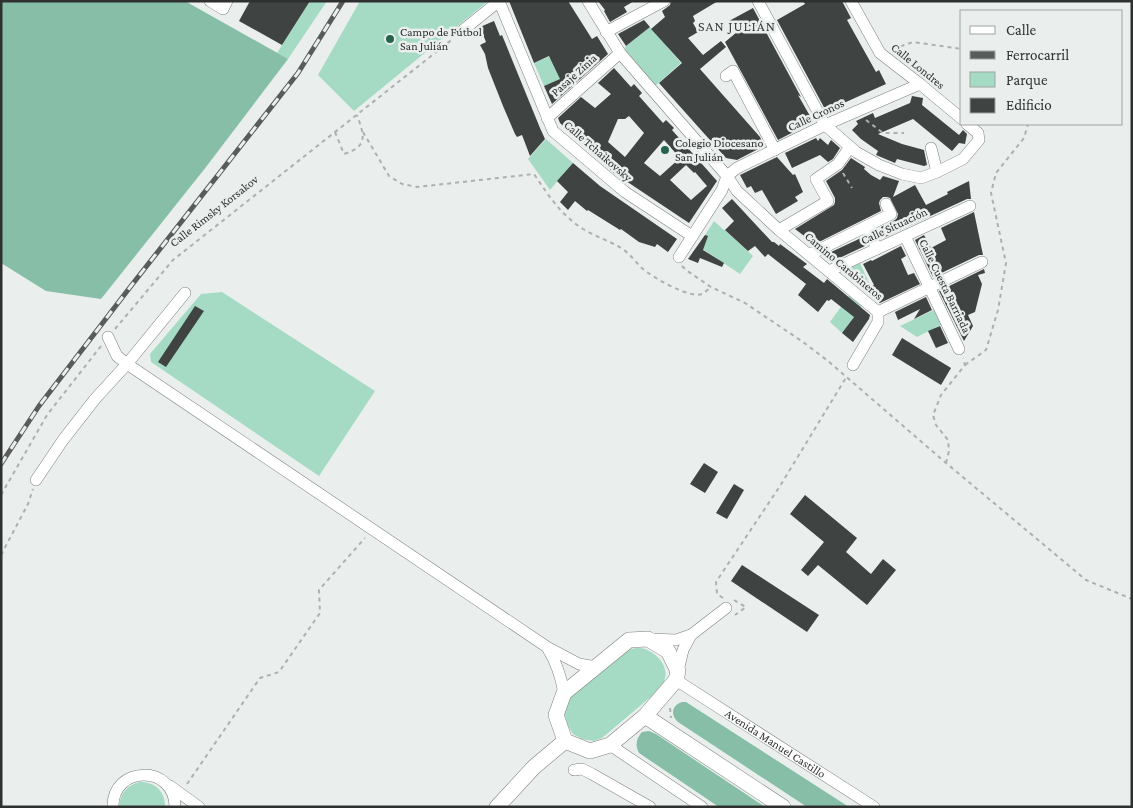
<svg xmlns="http://www.w3.org/2000/svg" width="1133" height="808" font-family="'Crimson Pro',serif">
<style>
.green{fill:#a5dbc5}
.forest{fill:#86bea8}
.building{fill:#3f4341;fill-rule:evenodd}
.lines{fill:none;stroke-linecap:round;stroke-linejoin:round}
.minor-casing{stroke:#7d817f;stroke-width:12}
.major-casing{stroke:#7d817f;stroke-width:16}
.path{stroke:#acb0af;stroke-width:2;stroke-dasharray:4 4;stroke-linecap:butt}
.minor{stroke:#fff;stroke-width:11}
.major{stroke:#fff;stroke-width:15}
.rail-casing{stroke:#595c5a;stroke-width:5}
.rail{stroke:#eaefed;stroke-width:3;stroke-dasharray:9;stroke-linecap:butt}
.poi-dot{fill:#27644f;stroke:#eaefed;stroke-width:2}
.labels{text-anchor:middle;dominant-baseline:central;stroke-width:5;stroke-linejoin:round;paint-order:stroke}
.poi-label{font-size:12px;fill:#2f3130;stroke:#eaefed;text-anchor:start}
.street-label{font-size:12px;fill:#2f3130;stroke:#eaefed}
.neighbourhood-label{font-size:14px;letter-spacing:1px;fill:#3c403e;stroke:#eaefed}
</style>
<rect width="100%" height="100%" fill="#eaefed"/>
<!-- green -->
<g class="green">
<polygon points="310,1 327,1 288,59 277,53"/>
<polygon points="360,1 488,1 354,111 318,75"/>
<polygon points="650,27 681,63 655,86 624,48"/>
<polygon points="558,53 568,76 544,86 534,63"/>
<polygon points="546,139 573,163 550,190 528,159"/>
<polygon points="714,221 724,230 725,230 753,256 740,274 698,246"/>
<polygon points="860,263 871,287 865,290 843,272"/>
<polygon points="222,292 375,391 319,476 151,362 150,354 201,294"/>
<polygon points="850,294 863,304 842,333 830,322"/>
<polygon points="936,309 943,324 917,337 900,326"/>
<path d="M636,648C640,648 644,648 647,650C655,653 664,662 665,670C667,677 663,684 660,689L602,738L594,741L582,739L573,734L567,724L564,711L571,696L627,650Z"/>
<path d="M140,782C155,782 165,791 165,807H119C120,793 127,785 140,782Z"/>
</g>
<!-- forest -->
<g class="forest">
<polygon points="1,1 185,1 288,59 206,167 101,299 46,291 1,263"/>
<path d="M682,702H686L849,807H807L678,722C670,715 672,705 682,702Z"/>
<path d="M649,731L656,734L765,807H719L639,753C635,745 636,739 642,732Z"/>
</g>
<!-- building -->
<g class="building">
<polygon points="250,1 310,1 282,45 239,21"/>
<polygon points="509,1 568,1 592,39 597,36 608,54 552,104 544,86 560,79 549,56 534,63"/>
<polygon points="598,1 634,1 624,7 627,12 610,22 604,11 605,10"/>
<polygon points="671,1 718,1 693,16 695,21 693,23 698,32 688,38 703,55 721,41 726,47 700,69 760,137 764,146 737,160 726,158 659,83 682,63 651,29 665,17 662,11 670,5"/>
<polygon points="803,1 842,1 851,18 847,20 876,72 879,70 886,84 826,111 777,20 805,4"/>
<polygon points="753,8 801,97 798,95 810,116 806,118 807,121 805,122 807,125 778,140 725,42 737,32 729,21"/>
<polygon points="644,20 650,27 626,46 618,34"/>
<polygon points="494,21 500,36 502,35 540,128 545,139 530,156 522,135 517,137 515,134 503,106 488,68 485,54 480,45 486,42 480,27"/>
<path d="M614,68L631,87L634,84L642,93L639,96L663,123L666,120L674,128L672,130L717,181L689,223L614,173L560,123L558,118L581,97L595,108L611,94L598,83ZM629,116L644,133L625,157L608,142L618,119H625ZM664,140L680,158L660,176L644,163ZM686,165L694,173L695,172L707,186L691,200L670,180Z"/>
<polygon points="912,96 923,98 922,105 959,135 963,130 967,134 965,144 959,143 952,151 913,119 878,134 902,144 924,150 927,165 924,166 897,159 895,163 876,155 878,151 861,139 852,130 858,124 856,121 873,113 875,118 910,103"/>
<polygon points="816,138 818,141 820,138 828,145 831,140 840,148 833,159 828,162 820,155 792,168 785,153"/>
<polygon points="777,157 793,175 795,174 803,192 795,197 798,201 776,214 762,190 755,193 751,186 747,188 740,175"/>
<polygon points="851,158 865,167 864,169 871,175 880,180 883,176 899,181 893,197 915,185 926,205 948,194 947,192 969,181 971,199 967,199 885,237 881,227 895,220 897,218 898,214 890,198 887,197 883,197 880,200 879,203 881,211 815,244 795,229 834,205 835,202 835,198 826,181 842,170"/>
<polygon points="573,163 600,186 677,239 668,252 657,244 655,247 639,242 621,229 620,230 588,210 587,211 575,201 568,210 560,202 568,192 557,181"/>
<polygon points="732,199 772,242 774,242 779,246 780,244 807,264 803,267 824,283 827,279 870,315 869,319 853,342 842,333 854,317 831,299 829,301 827,300 818,312 798,295 806,284 768,254 765,257 755,246 748,251 725,230 734,221 722,208"/>
<polygon points="974,212 983,255 979,255 933,277 915,240 924,235 931,248 946,240 941,228"/>
<polygon points="705,235 708,236 703,250 724,263 722,267 700,258 698,263 688,259"/>
<polygon points="861,238 865,246 833,261 829,253"/>
<polygon points="901,246 906,256 901,259 908,275 914,273 920,284 880,303 864,290 874,285 863,264 871,260 872,261"/>
<polygon points="984,269 985,273 978,275 982,284 975,312 968,315 973,326 964,341 939,291"/>
<polygon points="926,297 932,310 914,319 920,309 898,320 895,312"/>
<polygon points="195,306 204,311 166,367 158,362"/>
<polygon points="940,326 948,343 936,348 928,331"/>
<polygon points="902,338 951,368 941,385 892,355"/>
<polygon points="704,463 718,472 705,493 690,484"/>
<polygon points="734,484 744,490 727,519 716,513"/>
<polygon points="805,495 857,538 846,552 871,574 883,559 896,570 867,605 818,565 808,576 801,570 824,542 790,514"/>
<polygon points="742,565 819,615 807,632 731,581"/>
</g>
<g class="lines">
<defs>
<g id="minor">
<polyline points="210,1 223,9 227,1"/>
<polyline points="499,1 553,131 625,192 692,236"/>
<polyline points="588,1 620,53 727,176 737,191 779,230 878,312 878,322 853,365"/>
<polyline points="758,1 825,125 856,152 879,165 902,174 921,178 937,172 963,159 979,140 978,133 967,124"/>
<polyline points="851,1 880,53 920,84 962,119"/>
<polyline points="462,31 499,1"/>
<polyline points="606,32 664,1"/>
<polyline points="726,76 733,71 775,150"/>
<polyline points="547,118 620,53"/>
<polyline points="931,148 937,172"/>
<polyline points="727,176 737,168 825,125 920,84"/>
<polyline points="867,226 877,249"/>
<polyline points="779,230 828,201 816,179 838,164 850,147"/>
<polyline points="905,236 959,349"/>
<polyline points="809,255 891,214 886,204"/>
<polyline points="679,257 722,190 727,176"/>
<polyline points="829,271 970,206"/>
<polyline points="878,312 982,262"/>
<polyline points="108,337 117,356 127,364 547,647 579,664 596,667"/>
<polyline points="36,480 63,440 95,399 127,364 185,293"/>
<polyline points="651,639 676,640 691,635 726,608"/>
<path d="M548,649C557,663 561,677 564,693"/>
<polyline points="678,671 683,650 691,635"/>
<path id="s1" d="M676,680L874,807"/>
<polyline points="610,745 702,807"/>
<polyline points="574,770 582,769 592,774 650,807"/>
<polyline points="170,786 199,807"/>
<path d="M113,807C112,765 175,764 175,807"/>
</g>
<g id="major">
<polygon points="648,639 668,651 678,671 676,680 645,716 610,745 590,751 565,741 556,715 564,693 629,640"/>
<polyline points="645,716 783,807"/>
<polyline points="497,807 534,767 565,741"/>
</g>
</defs>
<!-- minor casing -->
<use href="#minor" class="minor-casing"/>
<!-- major casing -->
<use href="#major" class="major-casing"/>
<!-- path -->
<g class="path">
<polyline points="893,49 913,42 962,49"/>
<polyline points="866,120 883,133 904,133"/>
<path d="M335,132L344,154C369,146 364,135 357,115"/>
<path d="M363,132L389,176L402,184L417,187L534,174C549,196 560,214 583,229C596,237 611,241 624,250C631,255 636,263 643,269C652,277 690,299 702,294C705,293 708,289 711,287"/>
<polyline points="843,173 852,188"/>
<polyline points="682,266 686,270 711,287 745,303 803,342 828,361 946,463 1086,580 1132,599"/>
<polyline points="115,329 173,260 454,38"/>
<polyline points="965,365 986,350 998,310 1006,263 991,193 996,173 1024,138 1028,124"/>
<polyline points="946,463 949,451 948,440 936,425 933,415 941,395 965,365 963,358"/>
<polyline points="1,495 47,415 101,346"/>
<polyline points="1,555 28,504 33,489"/>
<polyline points="723,598 717,594 716,582 780,486 847,376"/>
<polyline points="734,600 746,607 735,615"/>
<polyline points="670,708 671,718"/>
<polyline points="187,784 260,678 279,672 320,613 319,590 365,538"/>
</g>
<!-- minor -->
<use href="#minor" class="minor"/>
<!-- major -->
<use href="#major" class="major"/>
<defs>
<polyline id="rail" points="1,464 39,406 131,286 298,73 343,1"/>
</defs>
<!-- rail casing -->
<use href="#rail" class="rail-casing"/>
<!-- rail -->
<use href="#rail" class="rail"/>
</g>
<!-- markers -->
<g class="poi-dot">
<circle cx="390" cy="39" r="5"/>
<circle cx="665" cy="150" r="5"/>
</g>
<g class="labels">
<!-- poi labels -->
<g class="poi-label">
<text x="400" y="32">Campo de Fútbol<tspan x="400" dy="14">San Julián</tspan></text>
<text x="675" y="143">Colegio Diocesano<tspan x="675" dy="14">San Julián</tspan></text>
</g>
<!-- street labels -->
<g class="street-label">
<text transform="translate(918 66) rotate(39)">Calle Londres</text>
<text transform="translate(574 75) rotate(-42)">Pasaje Zinia</text>
<text transform="translate(816 115) rotate(-25)">Calle Cronos</text>
<text transform="translate(598 151) rotate(41)">Calle Tchaikovsky</text>
<text transform="translate(214 211) rotate(-38)">Calle Rimsky Korsakov</text>
<text transform="translate(894 226) rotate(-25)">Calle Situación</text>
<text transform="translate(844 266) rotate(40)">Camino Carabineros</text>
<text transform="translate(945 286) rotate(64)">Calle Cuesta Barriada</text>
<text stroke="none"><textPath href="#s1" startOffset="118">Avenida Manuel Castillo</textPath></text>
</g>
<!-- neighbourhood labels -->
<g class="neighbourhood-label">
<text x="737" y="26">SAN JULIÁN</text>
</g>
</g>
<!-- border -->
<rect width="1133" height="808" fill="none" stroke="#2f3130" stroke-width="5"/>
<!-- legend -->
<rect x="960" y="10" width="162" height="115" fill="#eaefed" stroke="#9fa3a1"/>
<rect x="970" y="26" width="25" height="8" fill="#ffffff" stroke="#9fa3a1"/>
<text x="1006" y="35" font-size="15" fill="#2f3130">Calle</text>
<rect x="970" y="51" width="25" height="8" fill="#595c5a" stroke="#9fa3a1"/>
<text x="1006" y="60" font-size="15" fill="#2f3130">Ferrocarril</text>
<rect x="970" y="72" width="25" height="15" fill="#a5dbc5" stroke="#9fa3a1"/>
<text x="1006" y="85" font-size="15" fill="#2f3130">Parque</text>
<rect x="970" y="98" width="25" height="15" fill="#3f4341" stroke="#9fa3a1"/>
<text x="1006" y="110" font-size="15" fill="#2f3130">Edificio</text>
</svg>
